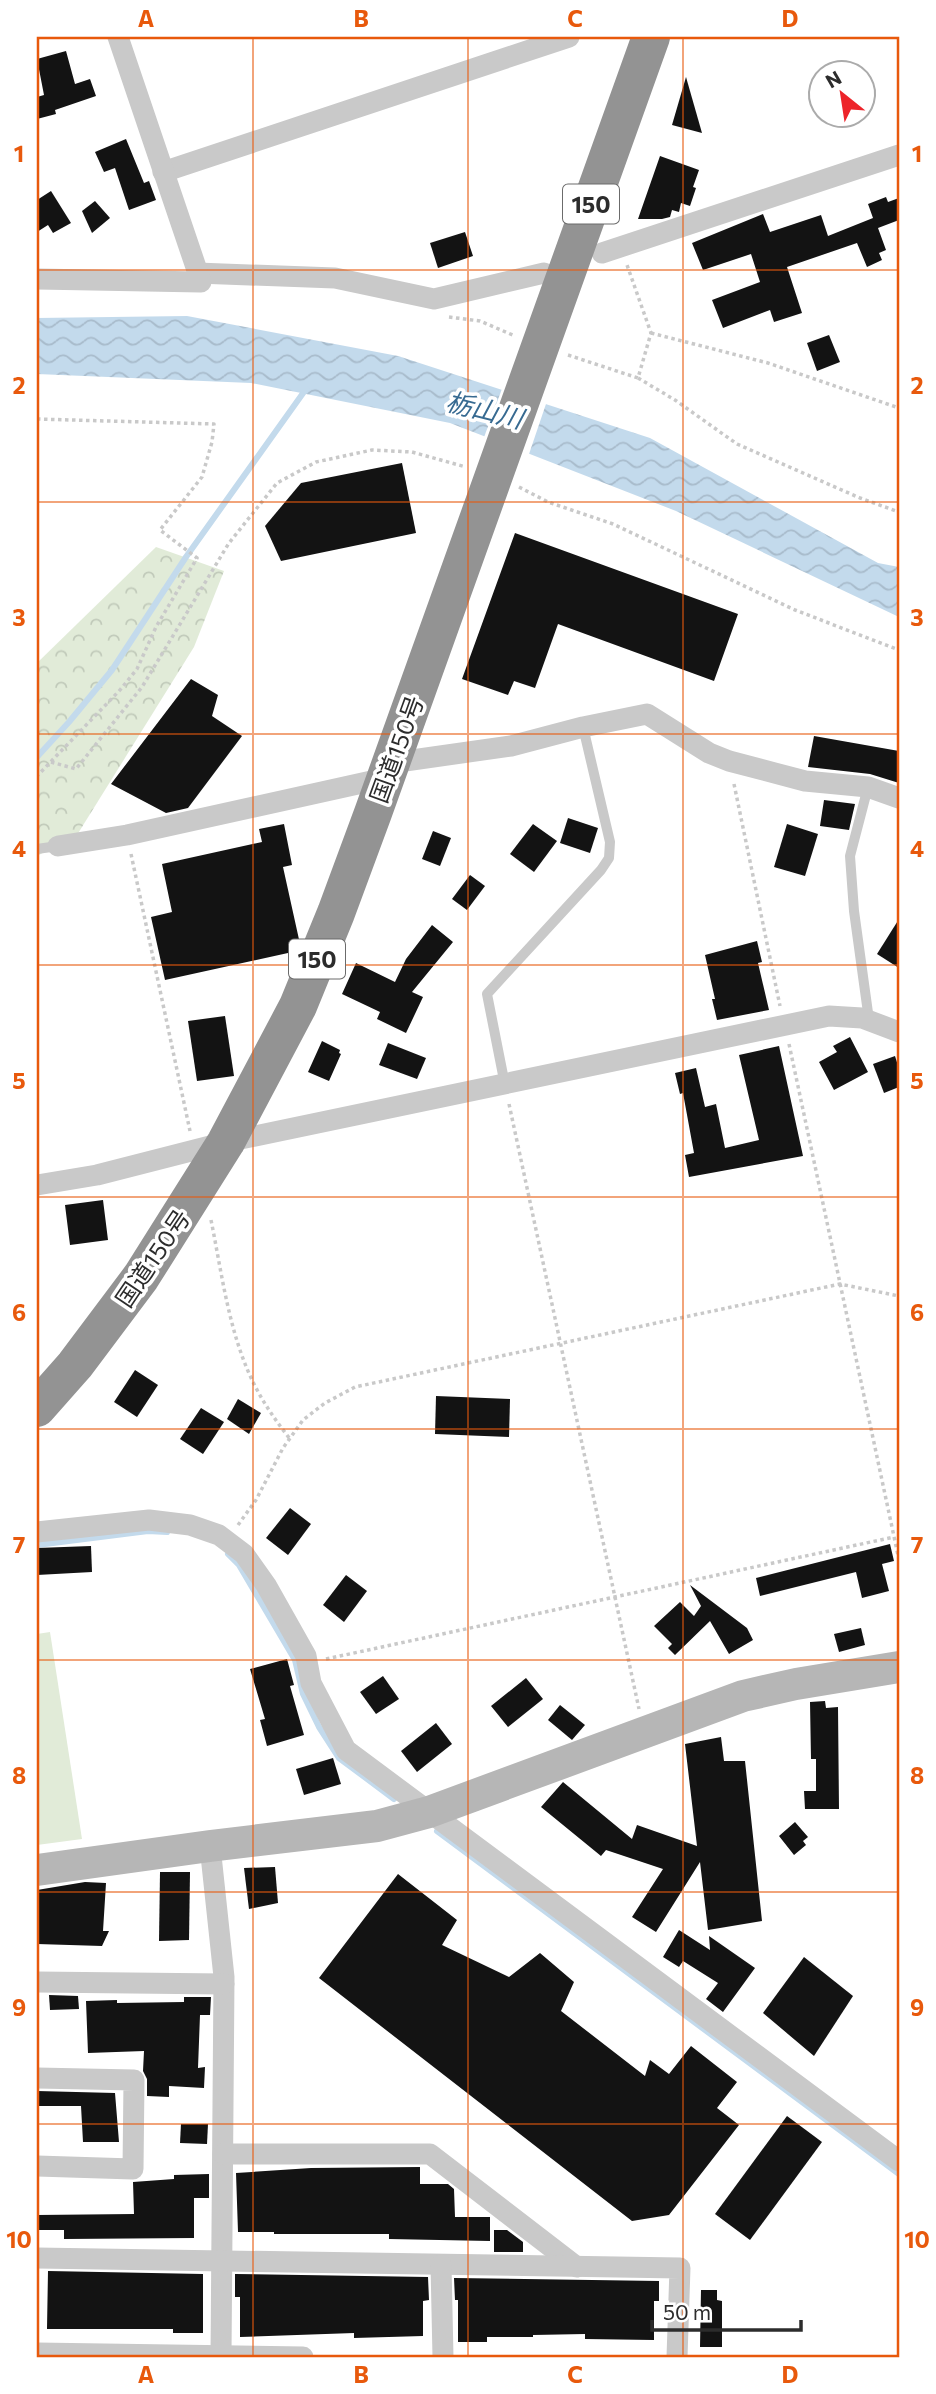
<svg xmlns="http://www.w3.org/2000/svg" width="936" height="2394" font-family="Commissioner,'Noto Sans JP',sans-serif">
<style>
.forest{fill:url(#forest-crowns)}
.park{fill:#e1ebd8}
.water{fill:url(#water-waves)}
.pier{fill:#fff}
.lines{fill:none;stroke-linecap:round;stroke-linejoin:round}
.stream{stroke:#c3daec;stroke-width:6}
.building{fill:#131313}
.path{stroke:#c9c9c9;stroke-width:3.5;stroke-dasharray:3.5 3.5;stroke-linecap:butt}
.lane{stroke:#c9c9c9;stroke-width:10}
.street{stroke:#c9c9c9;stroke-width:21}
.secondary{stroke:#b6b6b6;stroke-width:32}
.highway{stroke:#939393;stroke-width:38}
.grid{fill:none;stroke:#e8590c;stroke-width:2;stroke-opacity:0.55}
.labels{text-anchor:middle;dominant-baseline:central;stroke-width:7;stroke-linejoin:round;paint-order:stroke}
.shield{fill:#fff;stroke:#6b6b6b;stroke-width:2}
.shield-label{font-size:23px;font-weight:bold;fill:#2c2c2c}
.street-label{font-size:24px;fill:#2c2c2c;stroke:#fff}
.water-label{font-size:26px;font-style:italic;fill:#376a91;stroke:#fff}
.neatline{fill:none;stroke:#e8590c;stroke-width:2.5}
.grid-label{font-size:23px;text-anchor:middle;font-weight:bold;fill:#e8590c}
</style>
<defs>
<pattern id="forest-crowns" width="20" height="18" patternUnits="userSpaceOnUse" patternTransform="scale(1.75)"><rect width="20" height="18" fill="#e1ebd8"/><path d="M2 6a3 3 0 1 1 6 0M12 15a3 3 0 1 1 6 0" fill="none" stroke="#c1caba"/></pattern>
<pattern id="water-waves" width="16" height="10" patternUnits="userSpaceOnUse" patternTransform="scale(1.75)"><rect width="16" height="10" fill="#c3daec"/><path d="M0 5q4-4 8 0t8 0" fill="none" stroke="#a8bbcb"/></pattern>
</defs>
<rect width="100%" height="100%" fill="#fff"/>
<!-- forest -->
<polygon class="forest" points="156,547 224,571 194,647 77,835 37,856 37,663"/>
<!-- park -->
<polygon class="park" points="50,1632 82,1839 37,1845 37,1634"/>
<!-- water -->
<polygon class="water" points="187,316 398,356 650,438 878,563 899,567 899,617 676,511 450,423 251,383 37,374 37,318"/>
<!-- pier -->
<polygon class="pier" points="503,386 547,401 528,457 483,440"/>
<g class="lines">
<!-- stream -->
<g class="stream">
<polyline points="37,757 69,722 112,670 186,557 306,389"/>
<polyline points="37,1545 148,1531 167,1532"/>
<polyline points="228,1554 239,1565 295,1660 303,1694 319,1727 339,1758 394,1799"/>
<polyline points="437,1831 899,2174"/>
</g>
</g>
<!-- building -->
<g class="building">
<polygon points="66,51 75,84 90,79 96,96 55,110 56,114 37,119 37,97 44,95 37,59"/>
<polygon points="686,77 702,133 672,125"/>
<polygon points="126,139 144,183 149,181 156,200 129,210 115,168 104,172 95,152"/>
<polygon points="660,156 699,170 693,187 696,188 690,206 681,203 679,212 672,210 670,217 662,219 638,219"/>
<polygon points="51,191 71,223 53,233 48,225 37,232 37,200"/>
<polygon points="886,197 888,202 899,198 899,220 878,228 886,250 879,253 882,260 867,267 857,243 787,267 802,313 774,322 770,310 723,328 712,300 760,282 751,254 703,270 692,243 763,214 770,232 821,215 828,236 873,218 868,204"/>
<polygon points="95,201 110,218 92,233 82,211"/>
<polygon points="465,232 473,256 438,268 430,243"/>
<polygon points="829,335 840,362 817,371 807,343"/>
<polygon points="402,463 416,533 281,561 265,526 301,483"/>
<polygon points="515,533 738,614 714,681 558,624 535,688 514,681 508,695 462,679"/>
<polygon points="191,679 218,695 212,716 242,736 188,808 166,813 111,784"/>
<polygon points="814,736 899,751 899,783 870,774 808,767"/>
<polygon points="824,800 855,804 849,830 820,826"/>
<polygon points="568,818 598,828 590,853 560,843"/>
<polygon points="284,824 292,865 283,867 300,944 297,951 165,980 151,917 172,912 162,864 262,842 259,829"/>
<polygon points="533,824 557,841 534,872 510,854"/>
<polygon points="787,824 818,834 805,876 774,867"/>
<polygon points="433,831 451,838 440,866 422,859"/>
<polygon points="470,875 485,886 467,910 452,899"/>
<polygon points="899,919 899,968 877,954"/>
<polygon points="432,925 453,942 412,992 423,997 406,1033 377,1019 380,1012 342,994 356,963 395,982 406,959"/>
<polygon points="757,941 762,962 758,963 769,1010 717,1020 712,999 715,999 705,955"/>
<polygon points="225,1016 234,1076 197,1081 188,1021"/>
<polygon points="850,1037 868,1072 834,1090 819,1062 837,1052 833,1046"/>
<polygon points="322,1041 340,1050 339,1053 341,1054 329,1081 308,1072"/>
<polygon points="388,1043 426,1058 417,1079 379,1065"/>
<polygon points="779,1046 803,1156 689,1177 685,1155 694,1153 683,1093 680,1094 675,1073 696,1068 705,1107 716,1104 725,1148 759,1140 739,1055"/>
<polygon points="895,1056 899,1069 899,1087 884,1093 873,1064"/>
<polygon points="103,1200 108,1240 70,1245 65,1205"/>
<polygon points="135,1370 158,1385 137,1417 114,1402"/>
<polygon points="436,1396 510,1399 509,1437 435,1434"/>
<polygon points="238,1399 261,1413 249,1434 227,1419"/>
<polygon points="201,1408 224,1422 203,1454 180,1439"/>
<polygon points="290,1508 311,1524 288,1555 266,1538"/>
<polygon points="890,1544 894,1561 882,1564 889,1591 862,1598 856,1572 760,1596 756,1578"/>
<polygon points="91,1546 92,1572 37,1575 37,1548"/>
<polygon points="346,1575 367,1591 344,1622 323,1605"/>
<polygon points="690,1585 747,1628 753,1640 729,1654 710,1621 675,1655 668,1648 672,1644 654,1626 680,1602 694,1616 701,1606"/>
<polygon points="861,1628 865,1645 839,1652 834,1634"/>
<polygon points="287,1659 294,1685 290,1686 304,1735 267,1746 260,1720 265,1719 250,1669"/>
<polygon points="383,1676 399,1699 376,1714 360,1692"/>
<polygon points="526,1678 543,1699 508,1727 491,1706"/>
<polygon points="825,1701 826,1708 838,1707 839,1809 805,1809 804,1791 816,1791 816,1759 811,1759 810,1702"/>
<polygon points="560,1705 585,1725 572,1740 548,1720"/>
<polygon points="436,1723 452,1744 417,1772 401,1751"/>
<polygon points="721,1737 724,1761 745,1761 762,1921 708,1930 700,1862 656,1932 632,1917 663,1869 606,1850 601,1856 541,1807 563,1782 632,1839 637,1825 697,1846 685,1744"/>
<polygon points="333,1758 341,1784 304,1795 296,1769"/>
<polygon points="795,1822 808,1837 803,1841 806,1845 794,1855 779,1836"/>
<polygon points="275,1867 278,1903 249,1909 244,1868"/>
<polygon points="160,1872 190,1872 189,1940 159,1941"/>
<polygon points="398,1874 457,1920 442,1945 509,1977 540,1953 574,1982 561,2011 645,2076 650,2060 669,2074 691,2046 737,2082 717,2108 739,2125 669,2215 632,2221 319,1978"/>
<polygon points="85,1882 106,1883 103,1931 109,1931 102,1946 37,1944 37,1890"/>
<polygon points="679,1930 710,1950 709,1936 755,1968 723,2012 706,1999 718,1983 683,1961 679,1967 663,1957"/>
<polygon points="804,1957 853,1996 814,2056 763,2013"/>
<polygon points="49,1995 78,1996 79,2009 50,2010"/>
<polygon points="184,1997 211,1997 210,2015 200,2015 198,2068 205,2067 204,2088 169,2086 169,2097 147,2096 147,2079 143,2071 144,2051 88,2053 86,2001 117,2000 117,2003 184,2002"/>
<polygon points="37,2091 115,2093 119,2142 83,2142 81,2106 37,2106"/>
<polygon points="787,2116 822,2142 750,2240 715,2214"/>
<polygon points="181,2124 208,2124 207,2144 180,2143"/>
<polygon points="420,2167 420,2184 448,2184 454,2189 455,2217 490,2217 490,2241 389,2239 389,2234 274,2234 274,2232 238,2232 236,2173 311,2168"/>
<polygon points="209,2174 209,2198 194,2198 194,2238 64,2239 64,2230 37,2230 37,2215 134,2214 133,2182 174,2179 174,2175"/>
<polygon points="494,2230 507,2230 523,2242 523,2252 494,2252"/>
<polygon points="48,2271 203,2274 203,2333 173,2333 173,2329 47,2329"/>
<polygon points="235,2274 428,2277 429,2300 423,2301 423,2336 354,2338 354,2333 240,2337 240,2297 235,2297"/>
<polygon points="454,2278 659,2281 659,2301 654,2301 654,2340 585,2339 585,2334 533,2335 533,2337 487,2337 487,2342 458,2342 458,2300 455,2300"/>
<polygon points="701,2290 717,2290 717,2300 722,2301 722,2347 700,2347"/>
</g>
<g class="lines">
<!-- path -->
<g class="path">
<polyline points="449,317 480,321 515,336"/>
<polyline points="651,333 768,363 899,408"/>
<polyline points="568,355 638,378 651,333 627,265"/>
<polyline points="638,378 675,400 737,444 860,498 899,512"/>
<polyline points="37,419 214,424 212,442 202,477 160,530 197,558 156,627 137,669 120,690 37,776"/>
<polyline points="519,487 548,502 613,524 795,610 899,650"/>
<polyline points="51,762 76,769 142,687 229,543 277,483 316,462 372,450 412,452 466,467"/>
<polyline points="734,784 780,1006"/>
<polyline points="131,854 190,1131"/>
<polyline points="789,1044 899,1560"/>
<polyline points="509,1104 639,1709"/>
<path d="M211,1220C222,1274 229,1334 254,1384C264,1404 276,1421 290,1439"/>
<polyline points="238,1525 256,1500 283,1448 303,1420 325,1403 355,1387 840,1284 899,1296"/>
<polyline points="326,1659 894,1537"/>
</g>
<!-- lane -->
<g class="lane">
<polyline points="868,787 850,856 854,911 869,1020"/>
<polyline points="37,849 58,846"/>
<polyline points="505,1085 487,994 601,870 609,858 610,842 583,727"/>
</g>
<!-- street -->
<g class="street">
<polyline points="163,172 569,37"/>
<polyline points="602,253 899,155"/>
<polyline points="197,273 335,278 434,299 544,273"/>
<polyline points="37,279 201,282 118,37"/>
<polyline points="391,763 511,746 583,727 647,714 709,753 729,761 805,781 868,787 899,798"/>
<polyline points="58,846 127,835 385,778"/>
<polyline points="37,1185 97,1175 226,1142 829,1016 862,1018 899,1032"/>
<polyline points="37,1532 149,1520 190,1525 219,1535 244,1554 266,1585 306,1656 311,1683 346,1750 899,2161"/>
<polyline points="210,1846 224,1977 221,2355"/>
<polyline points="37,1982 224,1984"/>
<polyline points="37,2078 134,2080 133,2169 37,2166"/>
<polyline points="223,2154 430,2154 577,2267"/>
<polyline points="37,2258 680,2268 677,2357"/>
<polyline points="441,2265 443,2357"/>
<polyline points="37,2353 303,2357"/>
</g>
<!-- secondary -->
<polyline class="secondary" points="37,1870 210,1846 377,1826 429,1812 743,1696 796,1684 899,1667"/>
<!-- highway -->
<polyline class="highway" points="37,1408 75,1365 141,1277 226,1142 298,1006 336,913 373,813 651,37"/>
</g>
<!-- grid -->
<path class="grid" d="M253,37V2357M468,37V2357M683,37V2357M37,270H899M37,502H899M37,734H899M37,965H899M37,1197H899M37,1429H899M37,1660H899M37,1892H899M37,2124H899"/>
<g class="labels">
<!-- shield labels -->
<g class="shield">
<rect x="563" y="184.5" width="56" height="39" rx="5"/>
<rect x="289" y="939.5" width="56" height="39" rx="5"/>
</g>
<g class="shield-label">
<text x="591" y="204">150</text>
<text x="317" y="959">150</text>
</g>
<!-- street labels -->
<g class="street-label">
<text transform="translate(396 749) rotate(-70)">国道150号</text>
<text transform="translate(152 1258) rotate(-56)">国道150号</text>
</g>
<!-- water labels -->
<g class="water-label">
<text transform="translate(485 409) rotate(14)">栃山川</text>
</g>
</g>
<!-- border -->
<rect width="936" height="2394" fill="none" stroke="#ffffff" stroke-width="77"/>
<!-- north arrow -->
<g transform="translate(842 94) rotate(330)"><circle r="33" fill="#ffffff" stroke="#ababab" stroke-width="2"/>
<path d="M0-5L12 26L0 18L-12 26Z" fill="#ed242a"/>
<text y="-10" font-size="19" font-weight="bold" text-anchor="middle" fill="#2c2c2c">N</text>
</g>
<!-- scale -->
<path d="M652 2320v10h149v-10" fill="none" stroke="#2c2c2c" stroke-width="3.5"/>
<text x="663" y="2320" font-size="21" fill="#2c2c2c" stroke="#ffffff" stroke-width="5" paint-order="stroke">50 m</text>
<rect x="38" y="38" width="860" height="2318" class="neatline"/>
<g class="grid-label">
<text x="146" y="27">A</text>
<text x="361" y="27">B</text>
<text x="575" y="27">C</text>
<text x="790" y="27">D</text>
<text x="19" y="162">1</text>
<text x="917" y="162">1</text>
<text x="19" y="394">2</text>
<text x="917" y="394">2</text>
<text x="19" y="626">3</text>
<text x="917" y="626">3</text>
<text x="19" y="857">4</text>
<text x="917" y="857">4</text>
<text x="19" y="1089">5</text>
<text x="917" y="1089">5</text>
<text x="19" y="1321">6</text>
<text x="917" y="1321">6</text>
<text x="19" y="1553">7</text>
<text x="917" y="1553">7</text>
<text x="19" y="1784">8</text>
<text x="917" y="1784">8</text>
<text x="19" y="2016">9</text>
<text x="917" y="2016">9</text>
<text x="19" y="2248">10</text>
<text x="917" y="2248">10</text>
<text x="146" y="2383">A</text>
<text x="361" y="2383">B</text>
<text x="575" y="2383">C</text>
<text x="790" y="2383">D</text>
</g>
</svg>
